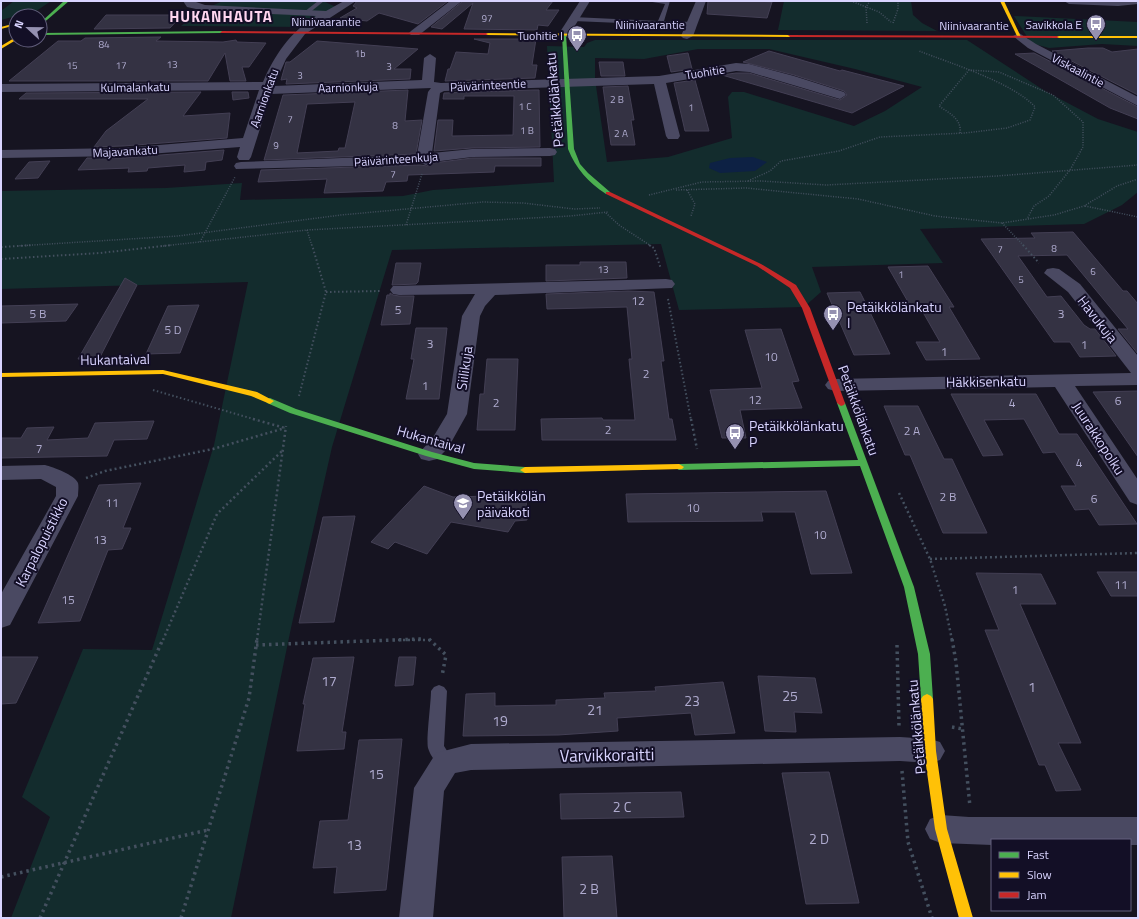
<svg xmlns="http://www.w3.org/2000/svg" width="1139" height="919" font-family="'Titillium Web',sans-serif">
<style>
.green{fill:#132c2d;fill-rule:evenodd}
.water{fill:#0d2144}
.building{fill:#343243;stroke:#433f54;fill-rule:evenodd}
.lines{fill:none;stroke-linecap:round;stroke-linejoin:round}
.path-far3{stroke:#44505f;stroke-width:1.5;stroke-dasharray:1 1.5;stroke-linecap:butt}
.path-far2{stroke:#44505f;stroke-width:2;stroke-dasharray:1.5 2.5;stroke-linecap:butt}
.path-far1{stroke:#44505f;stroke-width:2.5;stroke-dasharray:2 3;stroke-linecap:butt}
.path{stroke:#44505f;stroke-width:3.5;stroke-dasharray:2.5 4;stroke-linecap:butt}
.lane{fill:#4a4962;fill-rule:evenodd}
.street{fill:#4a4962;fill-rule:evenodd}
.fast{fill:#4caf50;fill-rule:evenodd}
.slow{fill:#ffc107;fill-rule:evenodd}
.jam{fill:#c62828;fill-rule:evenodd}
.labels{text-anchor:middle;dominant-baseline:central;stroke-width:4;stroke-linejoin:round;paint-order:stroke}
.far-number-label{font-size:10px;fill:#b0acd0}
.far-street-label{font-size:12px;fill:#d9d4ff;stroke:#130f26}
.far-poi-label{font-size:12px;fill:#d9d4ff;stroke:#130f26;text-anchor:end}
.number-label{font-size:12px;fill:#b0acd0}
.street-label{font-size:14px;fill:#d9d4ff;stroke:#130f26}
.poi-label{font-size:14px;fill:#d9d4ff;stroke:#130f26;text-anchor:start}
.near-number-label{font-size:14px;fill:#b0acd0}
.far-district-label{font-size:15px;font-weight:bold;letter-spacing:1px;fill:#ffd6f0;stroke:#130f26}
.near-street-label{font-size:17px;fill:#d9d4ff;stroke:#130f26}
</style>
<rect width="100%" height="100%" fill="#161421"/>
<!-- green -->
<g class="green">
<polygon points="14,1 51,1 29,16 16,16 1,20 1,11"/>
<polygon points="223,1 323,1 336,7 302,27 181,26 202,10"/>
<polygon points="784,1 911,1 913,15 922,23 937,31 778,30"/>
<polygon points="1014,16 1138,22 1138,46 1102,44 1049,48 1031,43"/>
<path d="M595,40H967L1045,91L1098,119L1138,132V192L1122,205L1084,224L920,229L943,263L812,267L821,292L804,307L679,310L661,244L392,250L332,447L291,628L231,918H11L50,817L22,797L83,649L152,650L214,445L248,282L1,289V191L166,188L242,183L240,200L403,196L433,190L554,182L547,46L584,47L587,43ZM698,49H769L855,69L922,87L885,111L854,126L744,92H732L728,97L732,138L668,157L607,162L595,79V58L644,59Z"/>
</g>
<!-- water -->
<polygon class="water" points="753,157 767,162 755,171 720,173 709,168 710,163 730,158"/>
<!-- building -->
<g class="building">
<polygon points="357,1 448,1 418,24 379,13 367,21 340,18 357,8 353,6"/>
<polygon points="463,1 553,1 546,10 559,10 548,26 538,25 537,30 464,29 473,3 442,29 431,27"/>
<polygon points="708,1 756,1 772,2 767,18 707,14"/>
<polygon points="106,15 182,15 170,28 94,29"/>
<polygon points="161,37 156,41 223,42 236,40 237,42 266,43 249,67 242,67 246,81 230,81 225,53 208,81 9,81 58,41 81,41 85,38"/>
<polygon points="474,39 536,39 532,65 537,65 535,78 445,81 448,69 450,69 456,52 488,54 490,43"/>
<polygon points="317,41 418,49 394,69 411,69 410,79 286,84 287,79 281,80 286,62 290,62"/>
<polygon points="1088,48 1103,48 1112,52 1138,49 1138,95 1052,51"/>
<polygon points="769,51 840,71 842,70 904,86 852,113 722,75 736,73 749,73 840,100 847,95 844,91 794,75 743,62"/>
<polygon points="688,53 692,69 671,72 667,56"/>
<polygon points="1034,53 1138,107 1138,119 1110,108 1015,54"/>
<polygon points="599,62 623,62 625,76 601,76"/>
<polygon points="695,80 709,131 685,131 674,83"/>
<polygon points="628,86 634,120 631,120 635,145 611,145 603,87"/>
<path d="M408,90L405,121L422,120L416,154L264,160L283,95ZM355,102L345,148H339L338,151L297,153L307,104Z"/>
<polygon points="534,90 539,90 540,147 472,148 434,151 438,120 453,120 452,136 513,135 514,96 464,96 464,99 443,99 444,93"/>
<polygon points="201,92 183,116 230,113 227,138 123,146 94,147 106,131 148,99 19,99 26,93"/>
<polygon points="232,92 248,92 249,98 233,100"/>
<polygon points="224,150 222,160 206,162 205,170 184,172 185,165 148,168 147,171 128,172 129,168 78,170 87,158 123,158"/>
<polygon points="472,158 541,158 541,166 495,166 494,172 408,175 407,181 386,182 383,191 324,193 327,179 258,182 261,170 420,165 427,166 433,163"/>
<polygon points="50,161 38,178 15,179 29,162"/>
<polygon points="1073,232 1123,291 1127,291 1138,304 1138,354 1118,329 1128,329 1067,255 1018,256 1047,297 1061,296 1084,325 1090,329 1095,329 1116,356 1080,357 1070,342 1054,342 981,239 1035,238 1031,233"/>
<polygon points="580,262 626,262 627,278 546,281 546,265 580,265"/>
<polygon points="396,263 421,263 418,282 416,284 392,285"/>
<polygon points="928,266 954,307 949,307 980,359 926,360 916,342 940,342 920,307 911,307 888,267"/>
<polygon points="125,278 137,285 99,359 78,359"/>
<polygon points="628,291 654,292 664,361 661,361 669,419 672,419 676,440 542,440 541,419 602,418 603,420 635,420 629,359 632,359 627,307 547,309 546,294"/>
<polygon points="860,292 867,306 890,354 854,355 827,293"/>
<polygon points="390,293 393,295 399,296 414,296 410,324 381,325 387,295 390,295"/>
<polygon points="78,304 66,321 1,323 1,306"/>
<polygon points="199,305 180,353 146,354 168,306"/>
<polygon points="416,328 447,328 439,399 406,399 414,359 411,359"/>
<polygon points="781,329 799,381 792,382 802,408 740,410 746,438 722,438 710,390 762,388 745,330"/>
<polygon points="487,359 518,359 515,430 477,430 480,394 484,394"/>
<polygon points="1138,391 1138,457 1093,392"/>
<polygon points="951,394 1036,394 1059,434 1077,434 1137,524 1099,525 1089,509 1075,510 1061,486 1076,486 1055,452 1043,453 1024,419 984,420 1003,455 983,456"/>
<polygon points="884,406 918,406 944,459 952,459 987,533 943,533 910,455 905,455"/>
<polygon points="154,421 147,439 114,440 107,456 1,458 1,438 21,438 27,428 54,427 47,440 88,438 95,423"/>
<polygon points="141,483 123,528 131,528 122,549 108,550 80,621 38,623 99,485"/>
<polygon points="424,486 453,497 526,495 527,520 515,521 508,532 451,522 427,554 395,542 388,549 371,542"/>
<polygon points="826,491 852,573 811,574 795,512 761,512 763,521 628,522 626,494"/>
<polygon points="355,516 334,622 299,623 323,517"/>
<polygon points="1097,572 1138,572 1138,596 1111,596"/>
<polygon points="976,573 1041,574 1056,604 1020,604 1081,743 1058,743 1081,790 1056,791 1045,765 1039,765 985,630 999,630"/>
<polygon points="1,657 38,657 16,703 1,704"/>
<polygon points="354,657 342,732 346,732 344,749 297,751 305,704 303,704 313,658"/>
<polygon points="399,657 416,657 413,685 395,686"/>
<polygon points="758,676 815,678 822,713 794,712 796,732 765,731"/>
<polygon points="723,682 735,733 695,735 691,713 617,718 618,731 558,735 463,736 466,694 495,693 495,706 556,705 556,700 605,698 604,693 656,691 655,687"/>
<polygon points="402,739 386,890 334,893 337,867 313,868 320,821 348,820 359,740"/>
<polygon points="829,772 859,903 806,904 782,773"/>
<polygon points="681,792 684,817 561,819 560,794"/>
<polygon points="612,856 617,918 564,918 562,857"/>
</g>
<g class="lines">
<!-- path-far3 -->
<g class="path-far3">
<polyline points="851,1 879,12 891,22"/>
<polyline points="867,23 866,7 870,1"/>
<polyline points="893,23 898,9 898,1"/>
<path d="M960,133C962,119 949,113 939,106L969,70L999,72L1053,95L1083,122V147L1070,170L1049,196L1034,206L1027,219"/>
<path d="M748,181L770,171L781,161L839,151L880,137L965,133L1007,128L1030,120L1035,107C1014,83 950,63 919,51"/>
<polyline points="676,190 746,188 858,199 935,216 1002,223 1054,215 1084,206 1117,186 1138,179"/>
<polyline points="687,190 695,204 691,216"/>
<polyline points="649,195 702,182 761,181 826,185 997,176 1138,165"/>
<polyline points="1085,206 1138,217"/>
<polyline points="606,213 619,225 651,246"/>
<polyline points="1002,223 1024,246"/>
<polyline points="406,225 422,174"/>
<polyline points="307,230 312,246"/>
<polyline points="200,242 235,177"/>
<polyline points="17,246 178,236 341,215 483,202 523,203 574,209 600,208"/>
<polyline points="163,246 307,230 570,216 608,212"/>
</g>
<!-- path-far2 -->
<g class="path-far2">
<polyline points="649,245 654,248 661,269"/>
<polyline points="1023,245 1039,263"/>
<polyline points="1,247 33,245"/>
<polyline points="1,259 100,253 172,245"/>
<polyline points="326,292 381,291"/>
<polyline points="668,299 691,420"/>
<polyline points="153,390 257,420"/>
<polyline points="299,396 326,292 312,245"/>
</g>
<!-- path-far1 -->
<g class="path-far1">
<polyline points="253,419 285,428"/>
<polyline points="691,419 697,449"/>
<polyline points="86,478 105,471 213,449 285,428"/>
<polyline points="899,493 930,559 945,606 952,640"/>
<polyline points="930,559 1138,553"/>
<polyline points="163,640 217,514 282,451"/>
<polyline points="257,640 286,426"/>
<polyline points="393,640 430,640"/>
</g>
<!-- path -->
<g class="path">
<polyline points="429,639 446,655 442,676"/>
<polyline points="952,639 956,662 970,807"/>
<polyline points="256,645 421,639"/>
<polyline points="897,645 899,726"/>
<polyline points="952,727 963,729"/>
<polyline points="902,771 908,842 932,918"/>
<polyline points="1,877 208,830"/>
<polyline points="40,918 163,639"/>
<polyline points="181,918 249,698 257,639"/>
</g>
<!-- lane -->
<g class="lane">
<polygon points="318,1 324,1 308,14 304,14 304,12"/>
<polygon points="646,1 670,1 664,21 692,22 695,24 692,26 573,21 570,19 573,17 658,21 665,4"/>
<path d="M439,685L444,687L447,691L444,746L454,762L452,767C441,771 431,758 428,748C426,739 431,703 431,691L434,687Z"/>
</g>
<!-- street -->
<g class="street">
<path d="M183,1H193L205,5L326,11L344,1H356L305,34L286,59L274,86L422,80L424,58L430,54L436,58L434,82L441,83L659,76L736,63L749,64L794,76L844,92L846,95L840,99L749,72L736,71L666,83L680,136L678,139H668L666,136L654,84L444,91L440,93L432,153L472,149L550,148L555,149L557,152L555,155L550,156L472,157L433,162L426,165L420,163L402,165L236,169L234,166L236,163L241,162L417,155L428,92L431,88L271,94L251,157L249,160H239L237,157L240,147L123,156L1,158V150L123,148L243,138L259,90L1,92V84L263,82C274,56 290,32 316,16L205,11L187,7Z"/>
<polygon points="450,1 462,1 419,35 411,35 409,33 411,31"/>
<polygon points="580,1 590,1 568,37 560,37 558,35"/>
<polygon points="696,1 706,1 693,36 687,39 683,38 681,36"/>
<polygon points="1064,1 1138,1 1138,4 1118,6 1069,4"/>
<polygon points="1019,33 1036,44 1138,97 1138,106 1028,48 1013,36"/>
<polygon points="1053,268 1059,269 1080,284 1138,356 1138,385 1075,386 1138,480 1138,505 1130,502 1055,387 835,391 828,389 825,385 828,381 835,379 1131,373 1068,292 1044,273 1047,269"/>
<polygon points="666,279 672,280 675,284 672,288 495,295 485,306 480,316 467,414 448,448 437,459 429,461 421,459 418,454 432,439 447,414 462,316 475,294 399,295 393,294 390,290 393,286"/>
<path d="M45,465C53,467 75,475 78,483C79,487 78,492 78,496L10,625L1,628V594L56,496V487L41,479L1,480V466Z"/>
<polygon points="900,737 930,739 940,742 945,751 940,760 930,763 900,761 471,770 455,773 444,791 433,918 399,918 414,788 436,753 471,744"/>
<polygon points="941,815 969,817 1138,817 1138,845 1130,845 1130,840 992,840 992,845 941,843 930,839 925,829 930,819"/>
</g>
<!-- fast -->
<g class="fast">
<polygon points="64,1 69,1 40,26 40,23"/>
<polygon points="224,31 222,33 40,35 40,33"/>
<path d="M564,34L566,35L574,149L580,164L588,173L610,192V194H606C588,182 576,169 568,149L562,35Z"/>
<polygon points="270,398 296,409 432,452 474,463 525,467 530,470 525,473 474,469 426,456 290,413 267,403 266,401 267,399"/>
<polygon points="841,400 845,403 914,587 930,654 933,699 931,702 927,704 923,702 921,699 918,654 904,587 860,466 679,470 674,467 679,464 858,460 837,403"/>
</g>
<!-- slow -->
<g class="slow">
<polygon points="1000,1 1004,1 1021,37 1017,36"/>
<polygon points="16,23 16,25 1,29 1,27"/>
<polygon points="484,33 790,35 792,36 790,37 486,35"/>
<polygon points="1055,36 1138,36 1138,38 1057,38"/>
<polygon points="16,37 16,40 1,49 1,46"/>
<polygon points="163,370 257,392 274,401 270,404 251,396 163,374 1,377 1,373"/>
<polygon points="679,464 684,467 682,469 525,473 520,470 525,467"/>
<polygon points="927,694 931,696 933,699 936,751 947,829 973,918 959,918 935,829 924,751 921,699 923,696"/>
</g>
<!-- jam -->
<g class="jam">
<polygon points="222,31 486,33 488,34 486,35 220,33"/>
<polygon points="788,35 1057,36 1059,37 1057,38 790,37"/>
<polygon points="606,192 610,192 761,264 796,285 810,308 845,403 844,405 841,406 837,403 802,308 790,288 757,266 606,194"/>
</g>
</g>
<!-- icons -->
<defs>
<symbol id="bus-pin" viewBox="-11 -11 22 30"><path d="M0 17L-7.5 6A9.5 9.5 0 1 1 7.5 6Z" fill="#9591b1" stroke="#130f26"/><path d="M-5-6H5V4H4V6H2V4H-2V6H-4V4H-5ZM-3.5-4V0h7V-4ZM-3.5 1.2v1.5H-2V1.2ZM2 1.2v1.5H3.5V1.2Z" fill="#fff"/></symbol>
<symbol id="school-pin" viewBox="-11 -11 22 30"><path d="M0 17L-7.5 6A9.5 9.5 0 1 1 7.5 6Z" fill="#9591b1" stroke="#130f26"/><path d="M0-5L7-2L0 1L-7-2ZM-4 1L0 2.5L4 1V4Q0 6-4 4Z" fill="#fff"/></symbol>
</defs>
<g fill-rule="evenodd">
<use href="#bus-pin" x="1085" y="13" width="22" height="30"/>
<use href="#bus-pin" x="566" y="24" width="22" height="30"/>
<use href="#bus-pin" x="822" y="303" width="22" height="30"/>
<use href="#bus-pin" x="724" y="422" width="22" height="30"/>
<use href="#school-pin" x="452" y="492" width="22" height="30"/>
</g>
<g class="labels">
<!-- far-number labels -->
<g class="far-number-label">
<text x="487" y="18">97</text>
<text x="104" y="44">84</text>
<text x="360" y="53">1b</text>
<text x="172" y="64">13</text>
<text x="72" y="65">15</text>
<text x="121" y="65">17</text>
<text x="389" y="66">3</text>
<text x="300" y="75">3</text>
<text x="617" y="99">2 B</text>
<text x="525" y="106">1 C</text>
<text x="691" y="107">1</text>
<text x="290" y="119">7</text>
<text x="395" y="125">8</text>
<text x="527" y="130">1 B</text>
<text x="621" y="133">2 A</text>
<text x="276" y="145">9</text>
<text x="393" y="174">7</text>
<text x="1054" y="248">8</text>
<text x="1000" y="249">7</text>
<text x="603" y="269">13</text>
<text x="1093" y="271">6</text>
<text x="901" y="274">1</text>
<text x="1021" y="279">5</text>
</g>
<!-- far-street labels -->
<g class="far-street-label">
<text x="326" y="21">Niinivaarantie</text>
<text x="650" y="24">Niinivaarantie</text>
<text x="974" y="25">Niinivaarantie</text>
<text transform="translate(1078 70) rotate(28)">Viskaalintie</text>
<text transform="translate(705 72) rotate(-9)">Tuohitie</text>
<text transform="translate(488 85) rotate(-3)">Päivärinteentie</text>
<text transform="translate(135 87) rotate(-1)">Kulmalankatu</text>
<text transform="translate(348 87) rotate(-2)">Aarnionkuja</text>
<text transform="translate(264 98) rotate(-70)">Aarnionkatu</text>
<text transform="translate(125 151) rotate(-3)">Majavankatu</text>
<text transform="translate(396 159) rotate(-4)">Päivärinteenkuja</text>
</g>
<!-- far-poi labels -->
<g class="far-poi-label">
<text x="1082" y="24">Savikkola E</text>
<text x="563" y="35">Tuohitie I</text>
</g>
<!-- number labels -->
<g class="number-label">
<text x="638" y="300">12</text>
<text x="398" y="309">5</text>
<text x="38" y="313">5 B</text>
<text x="1061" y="313">3</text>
<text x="173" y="329">5 D</text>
<text x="430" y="343">3</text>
<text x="1084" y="344">1</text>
<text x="944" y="351">1</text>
<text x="771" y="356">10</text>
<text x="646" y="373">2</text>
<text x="425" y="385">1</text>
<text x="755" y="399">12</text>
<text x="1118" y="400">6</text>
<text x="496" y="402">2</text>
<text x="1012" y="402">4</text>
<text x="608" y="429">2</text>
<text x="912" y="430">2 A</text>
<text x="39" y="448">7</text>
<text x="1079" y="462">4</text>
<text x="948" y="496">2 B</text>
<text x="1094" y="498">6</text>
<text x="112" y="502">11</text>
<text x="693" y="507">10</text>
<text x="820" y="534">10</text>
<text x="100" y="539">13</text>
<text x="1121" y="584">11</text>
<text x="1015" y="589">1</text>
<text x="68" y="599">15</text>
</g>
<!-- street labels -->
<g class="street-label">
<text transform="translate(554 100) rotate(-95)">Petäikkölänkatu</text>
<text transform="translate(1098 319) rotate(52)">Havukuja</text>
<text transform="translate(115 359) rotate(-1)">Hukantaival</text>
<text transform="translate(464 368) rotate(-82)">Siilikuja</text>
<text transform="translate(986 381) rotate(-1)">Häkkisenkatu</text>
<text transform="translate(859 410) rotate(70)">Petäikkölänkatu</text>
<text transform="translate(1099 438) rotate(57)">Juurakkopolku</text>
<text transform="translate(431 439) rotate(16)">Hukantaival</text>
<text transform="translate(41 542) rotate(-63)">Karpalopuistikko</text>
<text transform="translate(916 727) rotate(-95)">Petäikkölänkatu</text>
</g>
<!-- poi labels -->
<g class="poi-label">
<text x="847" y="306">Petäikkölänkatu<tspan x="847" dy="16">I</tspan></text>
<text x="749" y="425">Petäikkölänkatu<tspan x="749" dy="16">P</tspan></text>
<text x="477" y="495">Petäikkölän<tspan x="477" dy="16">päiväkoti</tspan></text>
</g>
<!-- near-number labels -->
<g class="near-number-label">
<text x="329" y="680">17</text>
<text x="1032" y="686">1</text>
<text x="790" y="695">25</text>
<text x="692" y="700">23</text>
<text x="595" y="709">21</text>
<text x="500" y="720">19</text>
<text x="376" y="773">15</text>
<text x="622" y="806">2 C</text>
<text x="819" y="838">2 D</text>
<text x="354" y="844">13</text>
<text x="589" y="888">2 B</text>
</g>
<!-- far-district labels -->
<g class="far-district-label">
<text x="221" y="16">HUKANHAUTA</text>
</g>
<!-- near-street labels -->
<g class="near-street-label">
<text transform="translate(607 755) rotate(-1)">Varvikkoraitti</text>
</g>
</g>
<!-- border -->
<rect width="1139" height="919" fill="none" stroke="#d9d4ff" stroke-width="4"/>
<!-- legend -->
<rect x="991" y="839" width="140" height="72" fill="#130f26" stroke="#625e7d"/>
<rect x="999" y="852" width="20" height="6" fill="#4caf50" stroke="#625e7d"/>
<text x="1027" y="859" font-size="12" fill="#d9d4ff">Fast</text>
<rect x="999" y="872" width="20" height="6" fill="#ffc107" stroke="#625e7d"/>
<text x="1027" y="879" font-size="12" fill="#d9d4ff">Slow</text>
<rect x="999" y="892" width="20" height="6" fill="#c62828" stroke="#625e7d"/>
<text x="1027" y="899" font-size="12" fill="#d9d4ff">Jam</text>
<!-- north arrow -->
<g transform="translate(28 28) rotate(292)"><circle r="19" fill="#130f26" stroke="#625e7d"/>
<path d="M0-3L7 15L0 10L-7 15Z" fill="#9591b1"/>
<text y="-6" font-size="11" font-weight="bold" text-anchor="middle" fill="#d9d4ff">N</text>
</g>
</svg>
